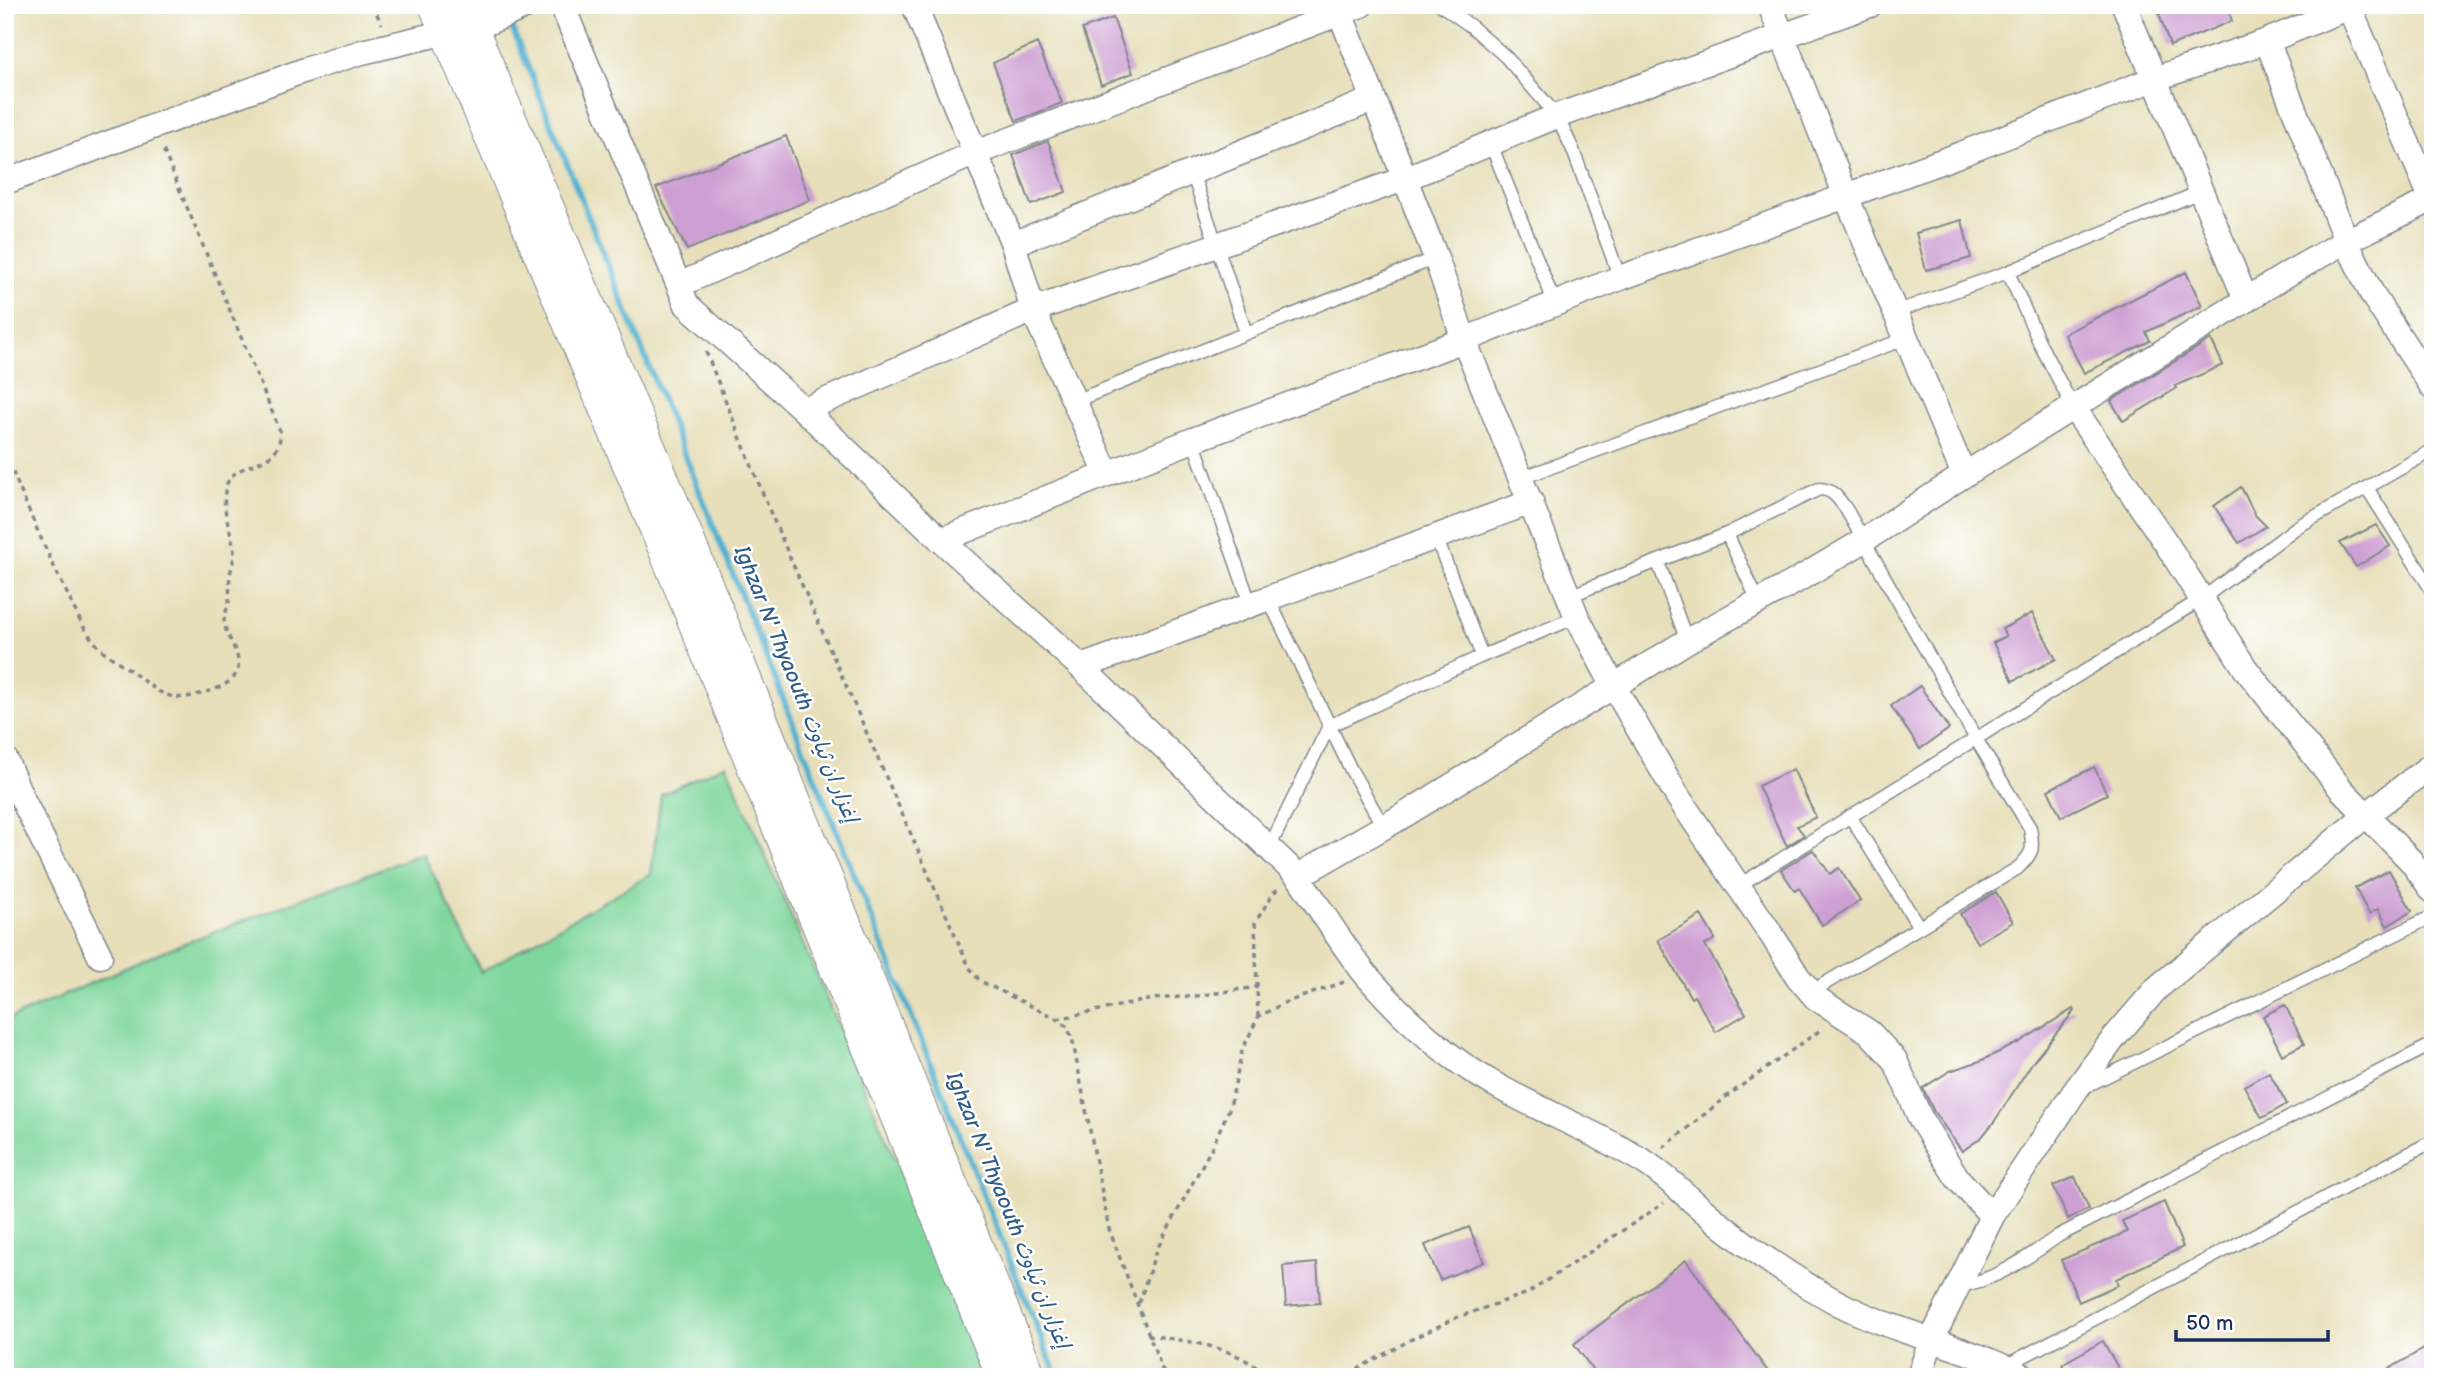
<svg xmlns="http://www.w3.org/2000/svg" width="2438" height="1382" font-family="'Balsamiq Sans','Playpen Sans Arabic',sans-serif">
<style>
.green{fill:#80d79c;stroke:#4e837d;stroke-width:2}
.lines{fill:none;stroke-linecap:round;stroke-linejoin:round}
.stream{stroke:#50b1cf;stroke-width:6}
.building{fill:#cd9fd3}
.service-casing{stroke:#81878c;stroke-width:15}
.minor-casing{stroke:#81878c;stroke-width:27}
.tertiary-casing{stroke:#81878c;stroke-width:34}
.path{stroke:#81878c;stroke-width:3.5;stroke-dasharray:5 5;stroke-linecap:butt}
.service{stroke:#fff;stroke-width:12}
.minor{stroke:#fff;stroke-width:24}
.tertiary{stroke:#fff;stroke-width:32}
.labels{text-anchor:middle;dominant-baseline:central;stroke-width:5;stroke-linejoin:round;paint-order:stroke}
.water-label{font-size:21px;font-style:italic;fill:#2e5c86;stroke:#fff}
</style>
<rect width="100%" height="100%" fill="#fff"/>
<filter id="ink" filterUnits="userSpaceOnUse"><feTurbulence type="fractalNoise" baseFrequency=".0143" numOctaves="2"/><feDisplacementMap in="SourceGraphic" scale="14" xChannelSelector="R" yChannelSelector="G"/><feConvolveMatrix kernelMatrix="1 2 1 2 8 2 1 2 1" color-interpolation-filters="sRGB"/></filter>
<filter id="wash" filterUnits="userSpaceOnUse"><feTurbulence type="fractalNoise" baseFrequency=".00686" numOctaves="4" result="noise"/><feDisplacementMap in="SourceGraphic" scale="28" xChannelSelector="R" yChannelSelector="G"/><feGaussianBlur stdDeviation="1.57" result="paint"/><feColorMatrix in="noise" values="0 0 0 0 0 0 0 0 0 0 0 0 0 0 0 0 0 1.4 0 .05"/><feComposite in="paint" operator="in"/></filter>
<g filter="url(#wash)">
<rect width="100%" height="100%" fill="#e7dfba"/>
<!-- green -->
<polygon class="green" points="726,764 988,1377 5,1377 5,1021 166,950 423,853 481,972 651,874 661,795"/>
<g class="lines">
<!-- stream -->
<polyline class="stream" points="509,20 1057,1377"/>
</g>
<g id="blocks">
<!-- building -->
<g class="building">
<polygon points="2156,5 2227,5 2232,21 2170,46"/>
<polygon points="1113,18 1133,73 1101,85 1082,29"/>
<polygon points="1037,43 1062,103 1016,121 993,63"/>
<polygon points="786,136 810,200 687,250 656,188"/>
<polygon points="1048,141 1066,192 1031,205 1013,155"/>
<polygon points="1962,220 1971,258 1926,270 1916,233"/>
<polygon points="2186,272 2202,306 2146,332 2150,341 2084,373 2064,334"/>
<polygon points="2211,339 2223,365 2175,386 2177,388 2123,421 2111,401"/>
<polygon points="2241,487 2255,515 2266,526 2239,543 2214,506"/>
<polygon points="2376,525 2390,546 2356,567 2340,543"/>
<polygon points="2032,613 2056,659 2013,681 1993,643 2006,636 2002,629"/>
<polygon points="1920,686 1949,729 1920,749 1891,706"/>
<polygon points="2094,767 2107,794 2061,817 2048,790"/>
<polygon points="1793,769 1816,817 1797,826 1804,835 1787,846 1758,786"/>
<polygon points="1813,850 1830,874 1839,868 1860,901 1822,925 1799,888 1795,891 1781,870"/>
<polygon points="2389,870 2412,911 2387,926 2378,909 2369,914 2355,888"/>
<polygon points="1996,892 2013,922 1977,943 1960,914"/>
<polygon points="1701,915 1715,939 1705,945 1746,1014 1716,1032 1694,996 1691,998 1658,940"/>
<polygon points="2285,1005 2304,1044 2282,1055 2263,1016"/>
<polygon points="2073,1009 2074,1011 2032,1063 1994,1122 1981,1138 1962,1151 1934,1112 1923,1088 1950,1071 1980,1061 2018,1043"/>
<polygon points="2269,1072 2287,1104 2262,1118 2244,1086"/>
<polygon points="2075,1177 2089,1209 2068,1219 2053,1186"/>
<polygon points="2164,1202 2183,1247 2116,1279 2118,1285 2079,1302 2061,1260 2127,1232 2122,1221"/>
<polygon points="1469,1227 1484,1262 1440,1280 1425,1245"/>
<polygon points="1686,1260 1772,1377 1598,1377 1574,1344"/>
<polygon points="1317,1263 1320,1303 1286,1306 1283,1266"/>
<polygon points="2103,1341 2123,1377 2069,1377 2062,1364"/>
<polygon points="2433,1343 2433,1377 2376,1377"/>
</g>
</g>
</g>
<g filter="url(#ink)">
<use href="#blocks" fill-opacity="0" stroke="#81878c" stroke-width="2"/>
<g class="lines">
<defs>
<g id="service">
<polyline points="1441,5 1472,27 1506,57 1557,116 1573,150 1620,278"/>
<polyline points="1490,142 1555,304"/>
<polyline points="1192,172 1246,333"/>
<polyline points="2008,272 2200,192"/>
<polyline points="1895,312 2008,272 2041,346 2073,407"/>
<polyline points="1075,401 1436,258"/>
<polyline points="1193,440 1251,606"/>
<polyline points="1521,478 1905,339"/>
<polyline points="2367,488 2433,592"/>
<path d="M1727,534L1819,489C1833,489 1838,498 1846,509L1976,739L2030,828C2034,850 2033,853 2018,868L1811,992"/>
<polyline points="1436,537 1482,656"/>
<polyline points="1658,562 1687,641"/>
<polyline points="1569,596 1727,534 1758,601"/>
<polyline points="1268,598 1350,768 1383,826"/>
<polyline points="1850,816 1919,927"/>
<polyline points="1269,848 1329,726 1482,656 1577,617"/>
<polyline points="1738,886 2203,598 2297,527 2433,450"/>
<polyline points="2084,1087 2433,916"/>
<path d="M1958,1286C1996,1281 2027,1258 2058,1236L2433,1044"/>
<polyline points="2005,1366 2433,1141"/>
</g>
<g id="minor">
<polyline points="562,5 687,305 804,410 941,540 1081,667 1298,876"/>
<polyline points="914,5 1013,244 1033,310 1107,474"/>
<polyline points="1337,5 1436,258 1464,340 1577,617 1614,687 1678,797 1773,937 1798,977 1816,998 1869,1032 1895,1060 1921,1120 1942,1154 1958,1179 1992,1216"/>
<polyline points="1770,5 1846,196 1964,475"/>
<polyline points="2124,5 2246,300"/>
<polyline points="2349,7 2432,200"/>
<polyline points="2267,41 2346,241 2373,296 2433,388"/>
<polyline points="5,182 305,70 362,52 489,22 529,5"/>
<polyline points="1013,244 1372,100"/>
<polyline points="679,285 973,154 1361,5"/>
<polyline points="2073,407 2166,543 2245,668 2341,789 2411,861 2433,891"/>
<polyline points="804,410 1033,310 1404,179 1557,116 1870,5"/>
<polyline points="941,540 1193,440 1464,340 1620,278 1956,156 2154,79 2267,41 2354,5"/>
<polyline points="1081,667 1531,502"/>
<polyline points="5,759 21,796 100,956"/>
<polyline points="1919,1377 1931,1341 1992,1216 2075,1091 2114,1038 2157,988 2366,815 2433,764"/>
<path d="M2025,1377C1966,1346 1898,1334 1838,1303C1790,1277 1745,1246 1703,1210C1684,1194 1667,1177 1646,1163C1584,1124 1510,1101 1451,1056C1421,1033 1392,1005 1367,976C1342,946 1320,908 1298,876L1401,817L1687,641L1796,581L1863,541L1964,475L2291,272L2346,241L2433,199"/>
</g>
<g id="tertiary">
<polyline points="435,5 664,548 1003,1377"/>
<polyline points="462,5 685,532 1030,1377"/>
</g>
</defs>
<!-- service casing -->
<use href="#service" class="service-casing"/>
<!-- minor casing -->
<use href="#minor" class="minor-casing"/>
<!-- tertiary casing -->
<use href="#tertiary" class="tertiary-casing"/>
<!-- path -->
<g class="path">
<polyline points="372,5 382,24"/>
<polyline points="706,352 771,514 969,967 980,981 1057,1019 1066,1026 1072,1037 1109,1229 1165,1377"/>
<path d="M5,453C24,500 43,545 65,589C75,610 84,633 101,649C111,658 124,665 135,674C155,690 170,703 196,695C209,691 231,686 237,672C243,658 229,641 225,627C222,618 227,611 229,602C230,593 229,584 230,575C231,568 234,562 234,554C233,533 222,514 225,492C228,456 283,473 280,431L162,147"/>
<polyline points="1258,1017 1255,923 1274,892 1280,888"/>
<polyline points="1057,1019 1152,999 1196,996 1257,987"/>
<polyline points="1663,1148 1727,1096 1822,1029"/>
<polyline points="1139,1303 1156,1251 1211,1149 1230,1107 1242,1051 1258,1017 1284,1003 1344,982"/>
<path d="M1148,1335C1189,1342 1237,1345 1267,1377"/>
<polyline points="1350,1377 1361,1367 1414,1338 1458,1317 1528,1293 1664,1203"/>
</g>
<!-- service -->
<use href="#service" class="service"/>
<!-- minor -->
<use href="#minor" class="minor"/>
<!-- tertiary -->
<use href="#tertiary" class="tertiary"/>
</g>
</g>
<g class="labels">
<!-- water labels -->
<g class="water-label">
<text transform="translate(796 684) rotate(68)">Ighzar N' Thyaouth إغزار ان ثياوث</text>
<text transform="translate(1008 1210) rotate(68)">Ighzar N' Thyaouth إغزار ان ثياوث</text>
</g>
</g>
<!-- margin -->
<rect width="2438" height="1382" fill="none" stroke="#fff" stroke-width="28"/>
<!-- scale -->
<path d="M2176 1330v10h152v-10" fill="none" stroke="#1b2f5e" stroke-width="3.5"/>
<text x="2186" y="1330" font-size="21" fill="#1b2f5e" stroke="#ffffff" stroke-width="5" paint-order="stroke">50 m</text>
</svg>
